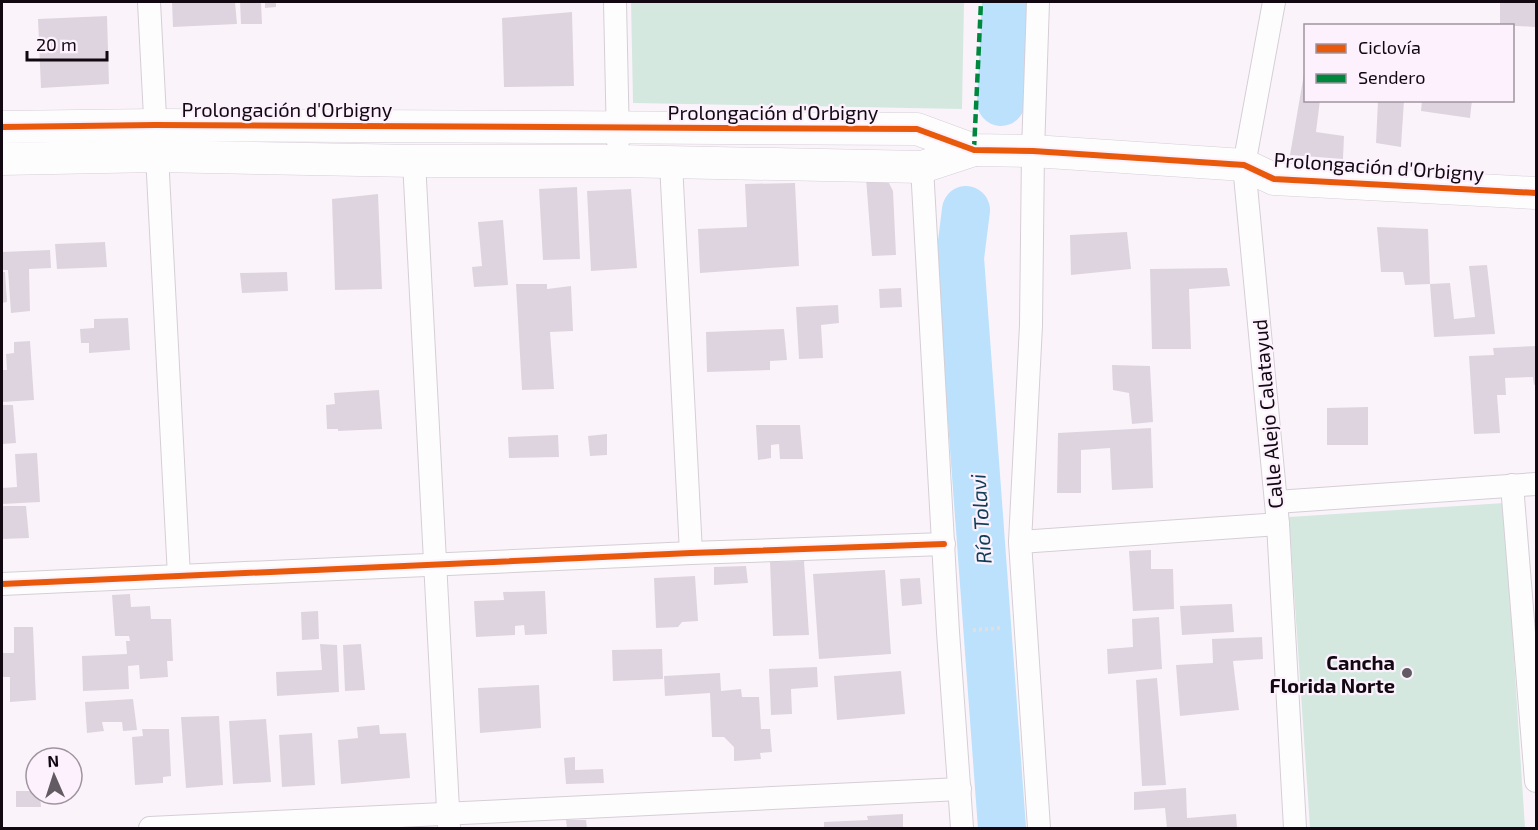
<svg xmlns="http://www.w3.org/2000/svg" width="1538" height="830" font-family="'Exo 2',sans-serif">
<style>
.green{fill:#d5e8e0}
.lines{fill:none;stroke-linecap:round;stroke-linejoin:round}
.river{stroke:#bbe1fc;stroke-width:48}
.building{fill:#ded4df}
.street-casing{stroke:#d5ced6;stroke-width:24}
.secondary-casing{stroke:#d5ced6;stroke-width:33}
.path{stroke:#e0dfe0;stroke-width:4;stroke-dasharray:3 3;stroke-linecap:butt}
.street{stroke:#fefdfe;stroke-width:22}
.secondary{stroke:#fefdfe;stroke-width:32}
.quiet{stroke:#00873e;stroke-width:4.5;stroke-dasharray:9 4.5;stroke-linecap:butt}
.cycleway-casing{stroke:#fcf1fd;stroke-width:10}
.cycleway{stroke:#e8590c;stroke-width:6}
.poi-dot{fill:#635b63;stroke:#fcf1fd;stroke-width:2}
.labels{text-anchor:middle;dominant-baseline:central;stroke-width:4.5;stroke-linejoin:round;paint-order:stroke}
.street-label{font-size:20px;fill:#110812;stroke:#fcf1fd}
.poi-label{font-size:20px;font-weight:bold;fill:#110812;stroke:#fcf1fd;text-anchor:end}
.water-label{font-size:21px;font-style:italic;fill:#0f3d55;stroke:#fcf1fd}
</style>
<rect width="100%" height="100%" fill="#faf4fa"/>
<!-- green -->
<g class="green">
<polygon points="631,2 964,2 962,109 633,103"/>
<polygon points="1504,503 1525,828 1310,828 1289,517"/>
</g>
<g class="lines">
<!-- river -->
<g class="river">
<polyline points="1001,102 1006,2"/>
<polyline points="966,210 960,258 1002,828"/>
</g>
</g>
<!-- building -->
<g class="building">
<polygon points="172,2 235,2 237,24 173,27"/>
<polygon points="240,2 261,2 262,24 241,24"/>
<polygon points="265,2 276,2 276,7 265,8"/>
<polygon points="1500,2 1536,2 1535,27 1500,25"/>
<polygon points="572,12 574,86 504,87 502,18"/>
<polygon points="107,16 109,84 41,88 38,19"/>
<polygon points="1304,74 1306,74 1306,100 1320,100 1316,132 1344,136 1343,159 1290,155"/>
<polygon points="1378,100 1404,100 1401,147 1376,143"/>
<polygon points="1422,100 1472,100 1470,118 1421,111"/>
<polygon points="866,178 884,179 889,183 893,191 896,255 872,256"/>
<polygon points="795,183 799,266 700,273 698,229 747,227 745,184"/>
<polygon points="577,187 580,259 543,260 539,189"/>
<polygon points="631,189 637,268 591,271 587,191"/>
<polygon points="378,194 382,289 335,290 332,199"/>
<polygon points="503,220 508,285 474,287 472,267 482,266 478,222"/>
<polygon points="1377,227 1428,229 1430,284 1450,283 1454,319 1475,317 1469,266 1487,265 1495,334 1434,337 1430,284 1405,285 1403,272 1381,272"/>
<polygon points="1127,232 1131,269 1071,275 1070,235"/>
<polygon points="105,242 107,267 57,269 55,244"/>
<polygon points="50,250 51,268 29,269 30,311 11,313 8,270 2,270 2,252"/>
<polygon points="1227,268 1230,286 1189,289 1191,349 1152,349 1150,269"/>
<polygon points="2,272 5,272 7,302 2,303"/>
<polygon points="287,272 288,291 242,293 240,273"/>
<polygon points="516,284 547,284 547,289 571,286 573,331 550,332 554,389 522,390"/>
<polygon points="901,288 902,307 880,308 879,289"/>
<polygon points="838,305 839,323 821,325 823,358 799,359 796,307"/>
<polygon points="128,318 130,350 89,353 89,343 81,343 80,329 94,328 94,319"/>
<polygon points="784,329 787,360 770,361 770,370 707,372 706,332"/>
<polygon points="30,341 34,400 2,402 2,370 7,370 6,354 14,353 14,342"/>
<polygon points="1536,346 1536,384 1534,385 1533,377 1505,378 1506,395 1497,395 1500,433 1474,434 1469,356 1494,355 1493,348"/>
<polygon points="1112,365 1150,366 1153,422 1132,424 1129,393 1113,390"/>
<polygon points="379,390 382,429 338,431 338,429 327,429 326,405 335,404 334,393"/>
<polygon points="2,405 13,405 16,443 2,444"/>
<polygon points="1368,407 1368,445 1327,445 1327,408"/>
<polygon points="756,425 800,425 803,459 780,459 779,444 771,445 771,458 758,460"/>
<polygon points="1151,428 1153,488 1112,490 1110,448 1081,450 1081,493 1057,493 1058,433"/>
<polygon points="607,434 607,455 590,456 588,436"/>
<polygon points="558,435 559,457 509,458 508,437"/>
<polygon points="37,453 40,502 2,504 2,488 17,487 15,454"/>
<polygon points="2,506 26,506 29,538 2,539"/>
<polygon points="1151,550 1151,569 1173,569 1174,609 1133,611 1129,551"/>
<polygon points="804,561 809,635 773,636 770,562"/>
<polygon points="746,566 748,583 714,585 714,567"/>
<polygon points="885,570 891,654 819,659 813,574"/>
<polygon points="695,576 698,621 682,622 678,627 656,628 654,578"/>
<polygon points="920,578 922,604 902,606 900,579"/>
<polygon points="545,591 547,634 525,635 524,625 515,626 515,635 476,637 474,601 504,600 503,592"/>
<polygon points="130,594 131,607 150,606 151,619 171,619 173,661 167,661 168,677 140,679 139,665 128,666 129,689 83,691 82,656 127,654 126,641 130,641 129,636 115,636 112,595"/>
<polygon points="1232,604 1234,632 1182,635 1180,606"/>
<polygon points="318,611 319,639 302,640 301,612"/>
<polygon points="1159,617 1162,669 1108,674 1107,649 1133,647 1132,619"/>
<polygon points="14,627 33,627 36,700 10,702 10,677 2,677 2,653 14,653"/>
<polygon points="1262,637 1263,659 1233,661 1239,710 1180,716 1176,665 1213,663 1212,639"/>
<polygon points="320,644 337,645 339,692 277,696 276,672 322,670"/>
<polygon points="361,644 365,690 345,691 343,645"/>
<polygon points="662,649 663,679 613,681 612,650"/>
<polygon points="817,667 818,687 791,689 792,714 771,715 769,669"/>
<polygon points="901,671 905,714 837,720 834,676"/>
<polygon points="720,673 721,691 741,689 742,697 759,697 761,729 770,729 772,752 760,753 761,759 734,761 734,747 724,737 712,737 710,693 665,696 664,676"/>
<polygon points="1157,678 1166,785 1142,786 1136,680"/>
<polygon points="539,685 541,728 480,733 478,688"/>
<polygon points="133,699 137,730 123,731 122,722 102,722 104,731 87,733 85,702"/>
<polygon points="219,716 223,785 186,788 181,717"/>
<polygon points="266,719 271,782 233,784 229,721"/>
<polygon points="379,725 380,734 406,733 410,778 341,784 338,740 358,738 357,727"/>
<polygon points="142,729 169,729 171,776 163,777 163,783 135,785 132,737 143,736"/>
<polygon points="312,733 315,785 282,787 279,735"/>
<polygon points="575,757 575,770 603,769 604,783 566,784 564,758"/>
<polygon points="1186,788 1187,818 1236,814 1237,828 1167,828 1165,808 1134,810 1134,792"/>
<polygon points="16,791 36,791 36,794 40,794 41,807 16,807"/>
<polygon points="903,814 903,828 824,828 824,822 868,820 867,816"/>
<polygon points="566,820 586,820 587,828 567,828"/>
</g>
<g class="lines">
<defs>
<g id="street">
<polyline points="149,2 179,576"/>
<polyline points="615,2 618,142"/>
<polyline points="1038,2 1033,151 1031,325 1020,542 1039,828"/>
<polyline points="1274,2 1244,165 1278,524 1295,828"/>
<polyline points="414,161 449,828"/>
<polyline points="671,163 691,553"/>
<polyline points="922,167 948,632 962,828"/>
<polyline points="1512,485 1536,781"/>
<polyline points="1276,502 1536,484"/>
<polyline points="1020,542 1278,524"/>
<polyline points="2,584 691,553 944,544"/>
<polyline points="150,828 960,789"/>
</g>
<g id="secondary">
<polyline points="2,127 155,125 917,129 974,150 1033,151 1244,165 1274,179 1536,193"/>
<polyline points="2,159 157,156 414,161 618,161 922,167 974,150"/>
</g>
</defs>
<!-- street casing -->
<use href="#street" class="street-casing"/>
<!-- secondary casing -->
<use href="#secondary" class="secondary-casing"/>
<!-- path -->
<polyline class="path" points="973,630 1001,628"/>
<!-- street -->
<use href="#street" class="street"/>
<!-- secondary -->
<use href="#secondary" class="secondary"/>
<!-- quiet -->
<polyline class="quiet" points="974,150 981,2"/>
<defs>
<g id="cycleway">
<polyline points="2,127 155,125 917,129 974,150 1033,151 1244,165 1274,179 1536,193"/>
<polyline points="2,584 691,553 944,544"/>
</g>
</defs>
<!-- cycleway casing -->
<use href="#cycleway" class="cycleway-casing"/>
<!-- cycleway -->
<use href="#cycleway" class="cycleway"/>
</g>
<!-- markers -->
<circle class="poi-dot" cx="1407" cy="673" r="6"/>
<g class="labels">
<!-- street labels -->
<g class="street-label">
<text x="287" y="109">Prolongación d'Orbigny</text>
<text x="773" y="112">Prolongación d'Orbigny</text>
<text transform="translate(1379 166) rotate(4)">Prolongación d'Orbigny</text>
<text transform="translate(1267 414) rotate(-95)">Calle Alejo Calatayud</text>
</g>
<!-- poi labels -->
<g class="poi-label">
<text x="1395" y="662">Cancha<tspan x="1395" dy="23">Florida Norte</tspan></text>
</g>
<!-- water labels -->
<g class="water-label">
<text transform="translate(980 519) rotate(-94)">Río Tolavi</text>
</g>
</g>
<!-- border -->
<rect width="1538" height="830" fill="none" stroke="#110812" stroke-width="6"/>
<!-- legend -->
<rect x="1304" y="24" width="210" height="78" fill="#fcf1fd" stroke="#9e949f" stroke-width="1.5"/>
<rect x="1316" y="44" width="30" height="9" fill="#e8590c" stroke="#9e949f" stroke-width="1.5"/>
<text x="1358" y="54" font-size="18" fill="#110812">Ciclovía</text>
<rect x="1316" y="74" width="30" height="9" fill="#00873e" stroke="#9e949f" stroke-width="1.5"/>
<text x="1358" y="84" font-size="18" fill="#110812">Sendero</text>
<!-- north arrow -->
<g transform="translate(54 776) rotate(357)"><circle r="28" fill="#fcf1fd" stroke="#9e949f" stroke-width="1.5"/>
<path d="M0-4.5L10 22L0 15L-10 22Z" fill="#635b63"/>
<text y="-9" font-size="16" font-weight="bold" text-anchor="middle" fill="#110812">N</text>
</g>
<!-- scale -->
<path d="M27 51v9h80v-9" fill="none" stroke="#110812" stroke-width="3"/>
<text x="36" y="51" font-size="18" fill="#110812" stroke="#fcf1fd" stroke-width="4.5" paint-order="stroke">20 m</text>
</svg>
